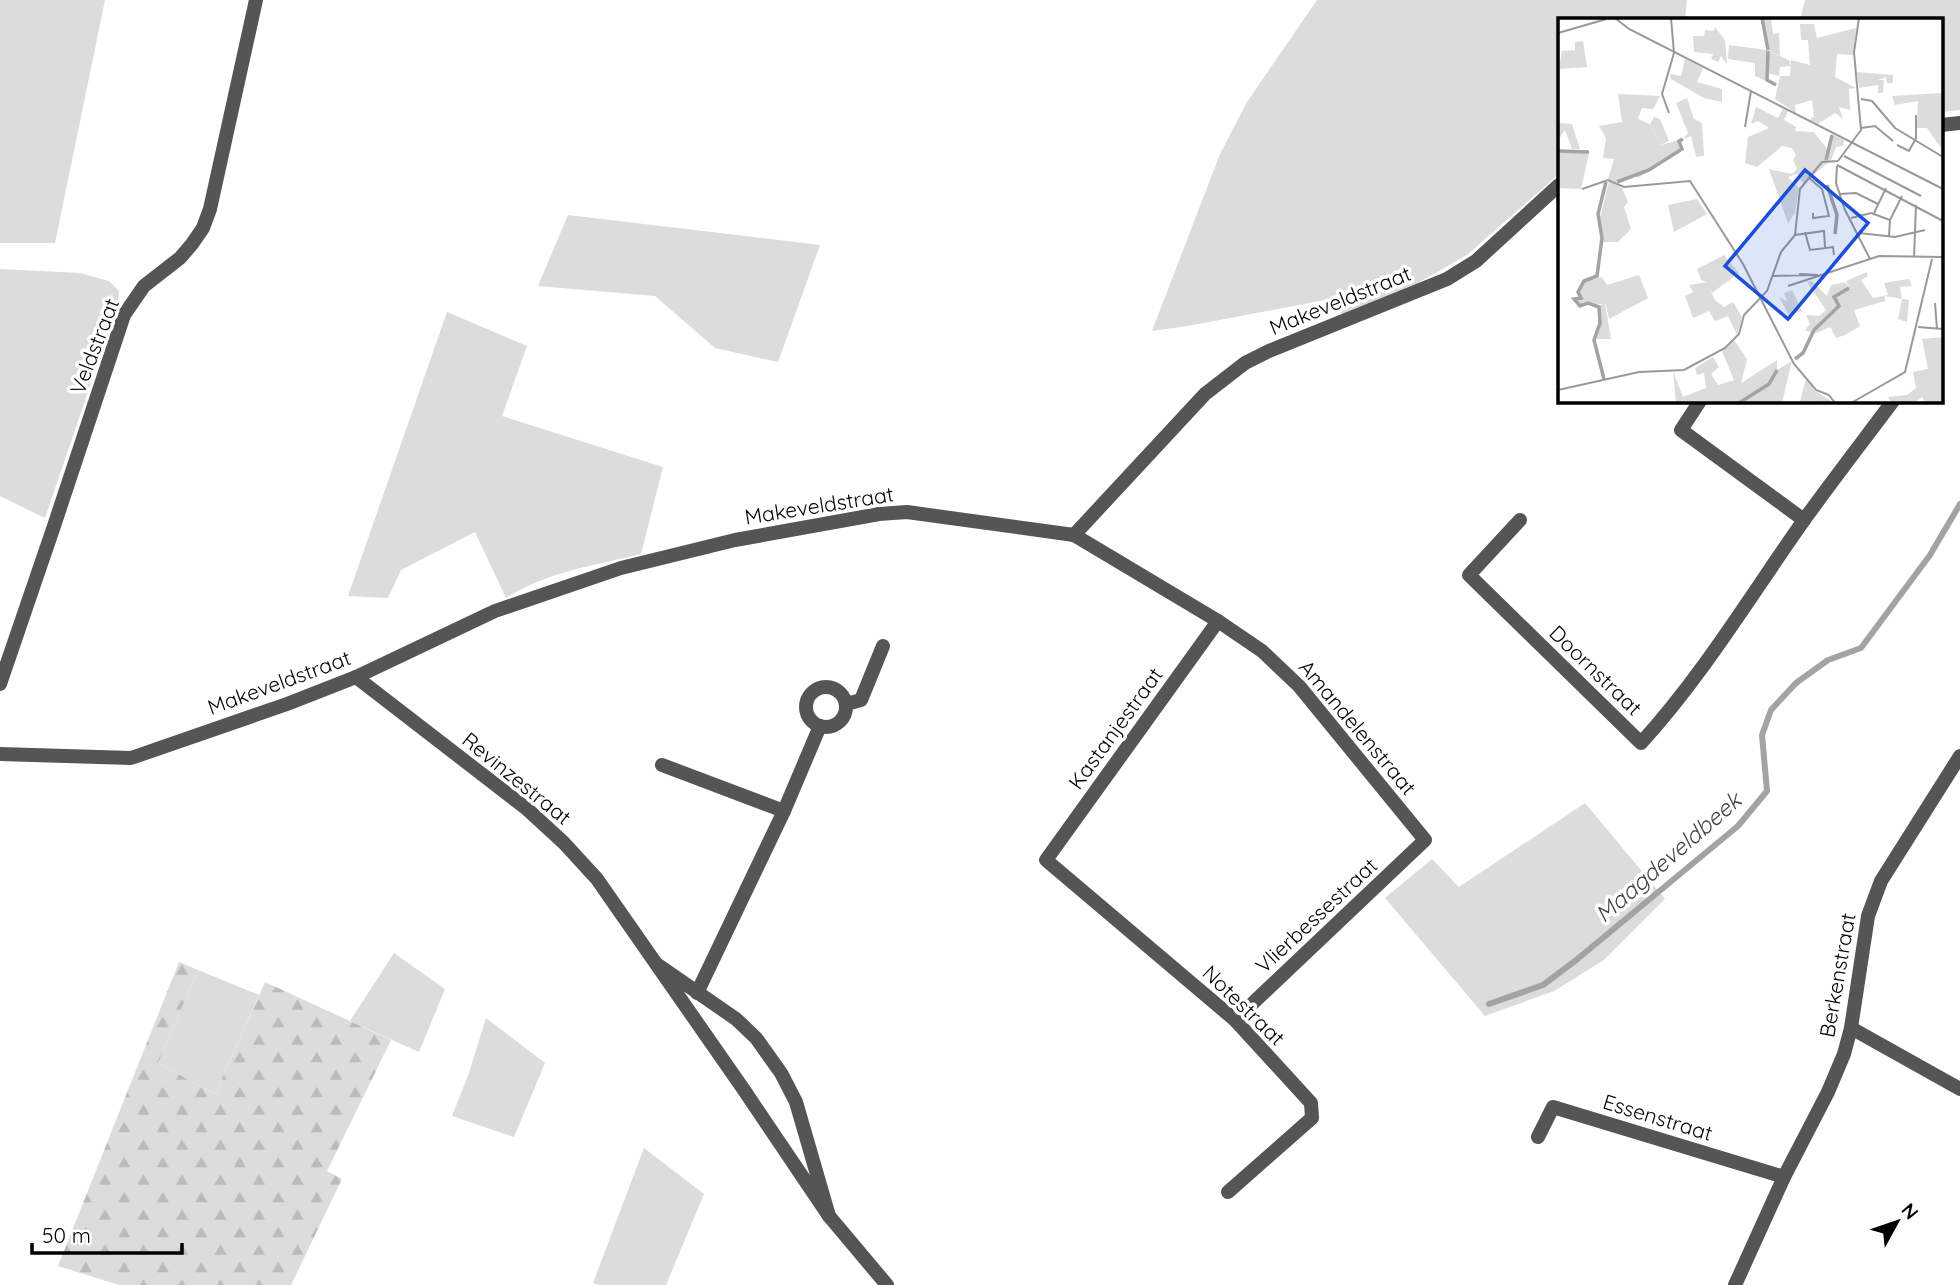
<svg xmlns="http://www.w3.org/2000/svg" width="1960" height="1285" font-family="Quicksand,sans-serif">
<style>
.green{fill:#dcdcdc}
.forest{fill:url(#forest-firs)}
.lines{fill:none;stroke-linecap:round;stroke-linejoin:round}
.stream{stroke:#a3a3a3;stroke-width:6}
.street{stroke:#555;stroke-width:14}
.labels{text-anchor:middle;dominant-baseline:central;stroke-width:7;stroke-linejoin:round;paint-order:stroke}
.street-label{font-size:21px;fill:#000;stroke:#fff}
.water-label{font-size:23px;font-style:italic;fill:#444;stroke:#fff}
.inset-river{fill:none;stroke:#a3a3a3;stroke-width:3.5}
.inset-road{fill:none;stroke:#999;stroke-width:2}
.view{fill:#1d4ed8;fill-opacity:0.15;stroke:#1d4ed8;stroke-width:3.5}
.inset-edge{fill:none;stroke:#000;stroke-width:3.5}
</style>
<defs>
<pattern id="forest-firs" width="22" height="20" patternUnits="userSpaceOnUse" patternTransform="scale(1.75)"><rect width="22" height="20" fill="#dcdcdc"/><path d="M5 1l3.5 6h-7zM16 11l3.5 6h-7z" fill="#bbb"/></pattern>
</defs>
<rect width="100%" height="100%" fill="#fff"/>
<!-- green -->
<g class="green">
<polygon points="0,0 105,0 55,243 0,243"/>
<polygon points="1317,0 1687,0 1685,19 1559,19 1559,174 1467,255 1416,284 1342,314 1325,300 1188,326 1152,331 1220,154 1247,102"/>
<polygon points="1805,0 1960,0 1960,110 1941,112 1941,19 1800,19"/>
<polygon points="568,215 820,245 778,362 715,348 655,296 538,286"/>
<polygon points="0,269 80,273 109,281 119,291 117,307 45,518 0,496"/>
<path d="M447,312L527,346L502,416L663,467L641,554C596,565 546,572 506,598L475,532L401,570L388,598L348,596Z"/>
<polygon points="1585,803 1665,899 1604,960 1554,991 1485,1016 1385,898 1432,859 1459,887"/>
<polygon points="394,953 445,989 419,1052 350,1021"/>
<polygon points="198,970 259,995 215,1094 158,1063"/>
<polygon points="486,1018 545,1063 514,1137 452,1116 469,1073"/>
<polygon points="644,1148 704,1194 666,1285 599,1285 593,1283"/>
</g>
<!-- forest -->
<polygon class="forest" points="179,962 198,970 158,1063 215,1094 265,982 391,1040 327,1171 342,1179 291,1285 119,1285 58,1266"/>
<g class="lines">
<!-- stream -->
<polyline class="stream" points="1489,1004 1543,985 1575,961 1738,826 1767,791 1762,735 1771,710 1796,683 1828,660 1861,648 1930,555 1960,504"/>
<!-- street -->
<g class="street">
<polyline points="1941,125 1960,123"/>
<polyline points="1700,401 1681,430 1804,520"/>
<path d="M1520,520L1469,575L1641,743C1703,675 1751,595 1804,520C1833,480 1863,441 1893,401"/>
<polyline points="1074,535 1218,621 1262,651 1299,686 1425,840 1235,1020"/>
<polyline points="1218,621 1046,860 1235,1020 1311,1103 1312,1118 1228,1192"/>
<polyline points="356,677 527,809 564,843 597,879 744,1090 829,1216 796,1102 781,1073 756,1038 736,1019 658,965"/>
<polyline points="0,684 54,526 124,315 144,286 180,258 192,244 203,228 210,209 256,0"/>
<circle cx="826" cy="707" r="20"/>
<polyline points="846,704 861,700 883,646"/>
<polyline points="0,754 131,758 287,704 356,677 495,611 621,568 735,540 879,514 907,512 1074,535 1205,394 1245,363 1269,351 1447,279 1476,261 1559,185"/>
<polyline points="662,765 784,811"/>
<polyline points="697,993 784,811 820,726"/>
<polyline points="1851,1028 1960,1089"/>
<polyline points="1538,1137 1553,1107 1784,1177"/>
<polyline points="829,1216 887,1285"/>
<polyline points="1735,1285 1784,1177 1828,1092 1844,1054 1851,1028 1868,916 1881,881 1960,756"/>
</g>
</g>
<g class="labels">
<!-- street labels -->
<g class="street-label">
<text transform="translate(1340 300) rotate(-22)">Makeveldstraat</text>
<text transform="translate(94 346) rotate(-69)">Veldstraat</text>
<text transform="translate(819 505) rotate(-9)">Makeveldstraat</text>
<text transform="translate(1596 670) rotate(44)">Doornstraat</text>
<text transform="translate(279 682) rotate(-20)">Makeveldstraat</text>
<text transform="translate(1358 727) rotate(50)">Amandelenstraat</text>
<text transform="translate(1115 728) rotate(-54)">Kastanjestraat</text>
<text transform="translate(517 778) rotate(39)">Revinzestraat</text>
<text transform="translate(1316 915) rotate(-43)">Vlierbessestraat</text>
<text transform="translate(1837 975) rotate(-80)">Berkenstraat</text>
<text transform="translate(1244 1005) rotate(44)">Notestraat</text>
<text transform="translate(1658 1117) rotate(17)">Essenstraat</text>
</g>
<!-- water labels -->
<g class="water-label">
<text transform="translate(1668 857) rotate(-41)">Maagdeveldbeek</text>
</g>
</g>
<!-- overview -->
<g transform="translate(1558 18)">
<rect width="385" height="385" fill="#fff"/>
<path d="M205,0H213L215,16L221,15L222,38L210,32ZM242,6H256L259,20L298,10L295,37L279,36L277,59L298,70L291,71L292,92L281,89L285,101L277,95L260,106L252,102L256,98L254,82L237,87L238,95L217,81L222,58H232L233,42L252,47L250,22H243ZM157,9L167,22L169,46L163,38L160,44L153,41L155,36L136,34L135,18H146L147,12L156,13ZM25,23L29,49L1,51L4,33L17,32V24ZM127,41L145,50L139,64L164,71V84L146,80L113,61L112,56L123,58ZM299,54L335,57V65H329L328,59L320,62H326L325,75H320V67L301,70ZM384,75L385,130H383L369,110H359L360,83L337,87L334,78ZM60,76L102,78L95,91L84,90L80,101L92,106L103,127L121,122L124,131L80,160L76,157L57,164L50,161L56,141L45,140L48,120L41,108L64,104ZM129,80L136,101L144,105L146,138L138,139L133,118L125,121L130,115L118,85ZM198,89L220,100L225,91L230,93L226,102L238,109L237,113L256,114L269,131L274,116L286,122L285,128L278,129L273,142L245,166L239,156L230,159L241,170L237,195L230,205L211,151L234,156L239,151L235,142L238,137L234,130L224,128L199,149L187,145L190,119L211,110L200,103L193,106ZM0,105L14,106L22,131H14L7,112L0,122ZM0,133L31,135L23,171L0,170ZM51,163L64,170L70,184L66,189L73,211L60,224H44L41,204ZM139,181L149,196L116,214L110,187ZM166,237L181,255L154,275L149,266L157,282L166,289L175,284L184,299L179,317L170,298L157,303L151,293L135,300L127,278L135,274L131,267L149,264L143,262L139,251ZM309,254L310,258L303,262L315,280L330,277L326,265L351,261L354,268L342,269L344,281L351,282L349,304L340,301L344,281L327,278V283L296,292L302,308L287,317L278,320L272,309L256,316L247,312L252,306L248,297L261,298L268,292L249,264L254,263L269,278L273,267L287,264L292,271L288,263ZM81,257L90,280L51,301L48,286L22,287L16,282L23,281L21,273L27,263L44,259L49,267ZM385,319V385H368L364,379L356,385H333L330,379L349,377L358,370L355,354L370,351L364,321ZM176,322L189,341L183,365L219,342V352L234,343L224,385H118L115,353L125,379L148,370L146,355L139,357L137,350L155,339L161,349L153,356L160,367L176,362L164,333ZM248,361L256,372L276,385L242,383Z" fill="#dcdcdc"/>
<path d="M171,27L209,32L232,43V48L222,49L221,58L210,55L209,63L197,58V45L170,41ZM96,99L102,101L111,123L103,127L92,106ZM234,272L244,293L231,297L221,279L229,283L226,275ZM47,285L53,321H36L41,310L40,289Z" fill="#dcdcdc"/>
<path class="inset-river" d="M204,0L210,32M210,33L209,62L218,67M0,133L31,134M268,142L274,117M59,164L91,152L124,131L121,123L125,121M269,167L279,197L277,216M237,341L245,335L256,312L281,288L276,279L291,270M46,361L36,322L42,305L41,289L30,285L22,288L16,281L23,280L20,274L26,263L39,258L44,220L40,196L48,164M181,385L211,366L219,352"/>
<path class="inset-road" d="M57,0L71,11L385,171M0,15L52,0M303,81L314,83L337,110L385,139M111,95L104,76L116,35L113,0M187,109L193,73M303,110L317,108L335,123M339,127L351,133L358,120V97M286,138L363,178M280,143L303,112L296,34L301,0M279,147L385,203M279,148L278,165L287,192L312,241M251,160L264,171L271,198L255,200V195M24,171L50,162L66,169L132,163L185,246L236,346L258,372L271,377L277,385M282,176L298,175L320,186M316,195L328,170M293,200L313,195L332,202M247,214L252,232L275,229L276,237M301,215L337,219L367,212M237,217L266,213L267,229M331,218L332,202L344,178M356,240L358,187M214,258L260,257L241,256M230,268L321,238L385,239M377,285L379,311M360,309L385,311M0,372L81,354L126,352L167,330L181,316L186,297L209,273L223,234L237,217L242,171L264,144L280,143M293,385L347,354L374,241"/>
<path class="view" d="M247,152L310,205L230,301L167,248Z"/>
<rect width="385" height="385" class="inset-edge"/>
</g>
<!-- north arrow -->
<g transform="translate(1897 1222) rotate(50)" stroke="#ffffff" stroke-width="5" paint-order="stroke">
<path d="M0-5L12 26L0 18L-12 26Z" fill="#000000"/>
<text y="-10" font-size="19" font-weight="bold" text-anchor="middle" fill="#000000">N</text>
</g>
<!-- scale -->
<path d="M32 1243v10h150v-10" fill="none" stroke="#000000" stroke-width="3.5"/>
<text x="42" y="1243" font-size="21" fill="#000000" stroke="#ffffff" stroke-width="5" paint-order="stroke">50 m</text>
</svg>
